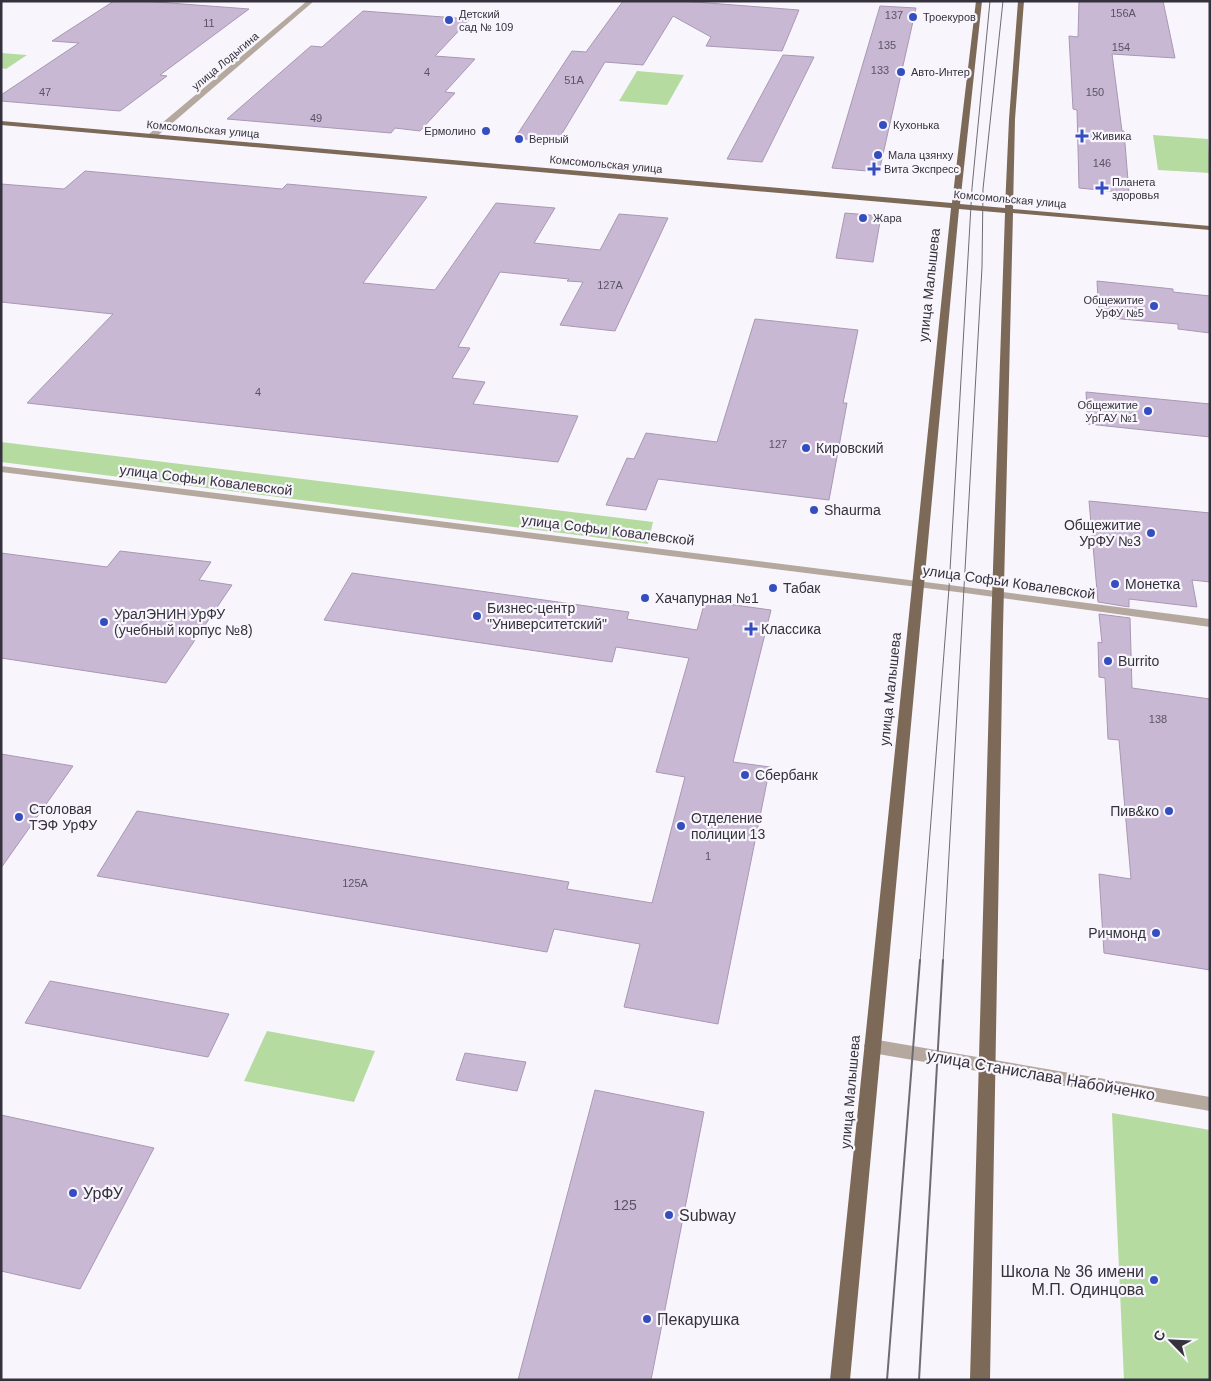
<svg xmlns="http://www.w3.org/2000/svg" width="1211" height="1381" font-family="Arial,sans-serif">
<style>
.green{fill:#b5dba0}
.building{fill:#c9b8d4;stroke:#a898b3}
.lines{fill:none;stroke-linecap:round;stroke-linejoin:round}
.minor{fill:#b5a99f;fill-rule:evenodd}
.major{fill:#7d6958;fill-rule:evenodd}
.tram-far1{stroke:#6f6b75;stroke-width:1}
.tram{stroke:#6f6b75;stroke-width:2}
.poi-dot{fill:#354ebf;stroke:#f8f6fc;stroke-width:2}
.labels{text-anchor:middle;dominant-baseline:central;stroke-width:4.5;stroke-linejoin:round;paint-order:stroke}
.number-label{font-size:11px;fill:#5a5363}
.far-poi-label{font-size:11px;fill:#35313d;stroke:#f8f6fc;text-anchor:start}
.far-street-label{font-size:11px;fill:#35313d;stroke:#f8f6fc}
.street-label{font-size:14px;fill:#35313d;stroke:#f8f6fc}
.poi-label{font-size:14px;fill:#35313d;stroke:#f8f6fc;text-anchor:start}
.near-number-label{font-size:14px;fill:#5a5363}
.near-street-label{font-size:16px;fill:#35313d;stroke:#f8f6fc}
.near-poi-label{font-size:16px;fill:#35313d;stroke:#f8f6fc;text-anchor:start}
</style>
<rect width="100%" height="100%" fill="#f8f6fc"/>
<!-- green -->
<g class="green">
<polygon points="1,53 27,55 6,69 1,68"/>
<polygon points="637,71 684,75 667,105 619,101"/>
<polygon points="1153,135 1208,139 1210,173 1158,170"/>
<polygon points="1,442 653,522 648,544 1,462"/>
<polygon points="267,1031 375,1051 354,1102 244,1081"/>
<polygon points="1112,1113 1210,1130 1210,1380 1124,1380"/>
</g>
<!-- building -->
<g class="building">
<polygon points="114,1 143,1 249,9 160,75 167,76 120,111 1,101 1,95 79,43 52,41"/>
<polygon points="623,1 682,1 799,10 782,51 706,46 711,37 673,16 643,65 605,62 557,142 515,138 572,51 586,52"/>
<polygon points="1079,1 1163,1 1175,58 1112,54 1122,131 1124,131 1129,193 1079,188 1077,110 1073,109 1069,36 1078,37"/>
<polygon points="880,6 916,8 879,172 832,168"/>
<polygon points="363,11 470,19 435,56 475,59 445,92 455,93 420,131 395,128 391,133 227,119 311,46 322,47"/>
<polygon points="783,55 814,57 762,162 727,159"/>
<polygon points="85,171 282,189 287,184 427,197 363,283 435,290 496,203 555,208 534,243 600,250 619,214 668,218 615,331 560,325 583,282 567,281 569,279 500,272 458,347 470,348 452,378 485,382 473,404 578,416 558,462 27,403 113,314 1,302 1,184 64,189"/>
<polygon points="845,213 881,216 873,262 836,258"/>
<polygon points="1097,281 1173,289 1173,292 1210,296 1210,333 1178,329 1178,324 1099,317"/>
<polygon points="755,319 858,330 843,403 847,403 829,500 658,479 646,510 606,505 627,458 634,459 646,433 717,442"/>
<polygon points="1086,392 1210,404 1210,437 1088,424"/>
<polygon points="1089,501 1210,513 1210,582 1192,580 1197,607 1129,599 1129,607 1098,602"/>
<polygon points="120,551 211,562 199,580 232,585 166,683 1,658 1,553 107,567"/>
<polygon points="352,573 629,612 627,619 697,630 705,601 771,610 733,762 770,767 718,1024 624,1007 640,944 554,929 547,952 97,876 137,811 569,882 567,889 652,903 685,777 656,772 689,658 616,647 612,662 324,620"/>
<polygon points="1099,614 1130,618 1132,688 1210,699 1210,970 1104,953 1099,874 1131,879 1119,740 1108,739 1105,678 1099,677 1098,642 1102,643"/>
<polygon points="1,754 73,766 1,868"/>
<polygon points="50,981 229,1014 208,1057 25,1023"/>
<polygon points="465,1053 526,1062 517,1091 456,1080"/>
<polygon points="595,1090 704,1112 651,1380 518,1380"/>
<polygon points="1,1115 154,1148 80,1289 1,1271"/>
</g>
<g class="lines">
<!-- minor -->
<g class="minor">
<polygon points="307,1 314,1 155,138 149,138 149,134"/>
<polygon points="1,466 965,587 1210,619 1210,627 965,593 1,472"/>
<polygon points="872,1039 1210,1097 1210,1111 872,1053 866,1051 864,1046 866,1041"/>
</g>
<!-- major -->
<polygon class="major" points="976,1 982,1 960,204 1005,208 1009,119 1018,1 1024,1 1015,119 1013,209 1210,226 1210,230 1013,213 1003,628 990,1380 970,1380 991,628 1005,213 959,209 850,1380 830,1380 951,208 1,125 1,121 952,203"/>
<!-- tram-far1 -->
<g class="tram-far1">
<polyline points="920,962 949,588 972,188 990,1"/>
<polyline points="943,962 982,267 983,189 1003,1"/>
</g>
<!-- tram -->
<g class="tram">
<polyline points="887,1380 920,960"/>
<polyline points="919,1380 943,960"/>
</g>
</g>
<!-- markers -->
<g class="poi-dot">
<circle cx="913" cy="17" r="5"/>
<circle cx="449" cy="20" r="5"/>
<circle cx="901" cy="72" r="5"/>
<circle cx="883" cy="125" r="5"/>
<circle cx="486" cy="131" r="5"/>
<path d="M1079.5 128.5h5v5h5v5h-5v5h-5v-5h-5v-5h5z"/>
<circle cx="519" cy="139" r="5"/>
<circle cx="878" cy="155" r="5"/>
<path d="M871.5 161.5h5v5h5v5h-5v5h-5v-5h-5v-5h5z"/>
<path d="M1099.5 180.5h5v5h5v5h-5v5h-5v-5h-5v-5h5z"/>
<circle cx="863" cy="218" r="5"/>
<circle cx="1154" cy="306" r="5"/>
<circle cx="1148" cy="411" r="5"/>
<circle cx="806" cy="448" r="5"/>
<circle cx="814" cy="510" r="5"/>
<circle cx="1151" cy="533" r="5"/>
<circle cx="1115" cy="584" r="5"/>
<circle cx="773" cy="588" r="5"/>
<circle cx="645" cy="598" r="5"/>
<circle cx="477" cy="616" r="5"/>
<circle cx="104" cy="622" r="5"/>
<path d="M748.5 621.5h5v5h5v5h-5v5h-5v-5h-5v-5h5z"/>
<circle cx="1108" cy="661" r="5"/>
<circle cx="745" cy="775" r="5"/>
<circle cx="1169" cy="811" r="5"/>
<circle cx="19" cy="817" r="5"/>
<circle cx="681" cy="826" r="5"/>
<circle cx="1156" cy="933" r="5"/>
<circle cx="73" cy="1193" r="5"/>
<circle cx="669" cy="1215" r="5"/>
<circle cx="1154" cy="1280" r="5"/>
<circle cx="647" cy="1319" r="5"/>
</g>
<g class="labels">
<!-- number labels -->
<g class="number-label">
<text x="1123" y="13">156А</text>
<text x="894" y="15">137</text>
<text x="209" y="23">11</text>
<text x="887" y="45">135</text>
<text x="1121" y="47">154</text>
<text x="880" y="70">133</text>
<text x="427" y="72">4</text>
<text x="574" y="80">51А</text>
<text x="45" y="92">47</text>
<text x="1095" y="92">150</text>
<text x="316" y="118">49</text>
<text x="1102" y="163">146</text>
<text x="610" y="285">127А</text>
<text x="258" y="392">4</text>
<text x="778" y="444">127</text>
<text x="1158" y="719">138</text>
<text x="708" y="856">1</text>
<text x="355" y="883">125А</text>
</g>
<!-- far-poi labels -->
<g class="far-poi-label">
<text x="459" y="14">Детский<tspan x="459" dy="13">сад № 109</tspan></text>
<text x="923" y="17">Троекуров</text>
<text x="911" y="72">Авто-Интер</text>
<text x="893" y="125">Кухонька</text>
<text x="476" y="131" text-anchor="end">Ермолино</text>
<text x="1092" y="136">Живика</text>
<text x="529" y="139">Верный</text>
<text x="888" y="155">Мала цзянху</text>
<text x="884" y="169">Вита Экспресс</text>
<text x="1112" y="182">Планета<tspan x="1112" dy="13">здоровья</tspan></text>
<text x="873" y="218">Жара</text>
<text x="1144" y="300" text-anchor="end">Общежитие<tspan x="1144" dy="13">УрФУ №5</tspan></text>
<text x="1138" y="405" text-anchor="end">Общежитие<tspan x="1138" dy="13">УрГАУ №1</tspan></text>
</g>
<!-- far-street labels -->
<g class="far-street-label">
<text transform="translate(225 61) rotate(-40)">улица Лодыгина</text>
<text transform="translate(203 129) rotate(5)">Комсомольская улица</text>
<text transform="translate(606 164) rotate(5)">Комсомольская улица</text>
<text transform="translate(1010 199) rotate(5)">Комсомольская улица</text>
</g>
<!-- street labels -->
<g class="street-label">
<text transform="translate(929 285) rotate(-84)">улица Малышева</text>
<text transform="translate(206 480) rotate(7)">улица Софьи Ковалевской</text>
<text transform="translate(608 530) rotate(7)">улица Софьи Ковалевской</text>
<text transform="translate(1009 582) rotate(8)">улица Софьи Ковалевской</text>
<text transform="translate(890 689) rotate(-84)">улица Малышева</text>
<text transform="translate(850 1092) rotate(-85)">улица Малышева</text>
</g>
<!-- poi labels -->
<g class="poi-label">
<text x="816" y="448">Кировский</text>
<text x="824" y="510">Shaurma</text>
<text x="1141" y="525" text-anchor="end">Общежитие<tspan x="1141" dy="16">УрФУ №3</tspan></text>
<text x="1125" y="584">Монетка</text>
<text x="783" y="588">Табак</text>
<text x="655" y="598">Хачапурная №1</text>
<text x="487" y="608">Бизнес-центр<tspan x="487" dy="16">"Университетский"</tspan></text>
<text x="114" y="614">УралЭНИН УрФУ<tspan x="114" dy="16">(учебный корпус №8)</tspan></text>
<text x="761" y="629">Классика</text>
<text x="1118" y="661">Burrito</text>
<text x="755" y="775">Сбербанк</text>
<text x="29" y="809">Столовая<tspan x="29" dy="16">ТЭФ УрФУ</tspan></text>
<text x="1159" y="811" text-anchor="end">Пив&amp;ко</text>
<text x="691" y="818">Отделение<tspan x="691" dy="16">полиции 13</tspan></text>
<text x="1146" y="933" text-anchor="end">Ричмонд</text>
</g>
<!-- near-number labels -->
<g class="near-number-label">
<text x="625" y="1205">125</text>
</g>
<!-- near-street labels -->
<g class="near-street-label">
<text transform="translate(1041 1075) rotate(10)">улица Станислава Набойченко</text>
</g>
<!-- near-poi labels -->
<g class="near-poi-label">
<text x="83" y="1193">УрФУ</text>
<text x="679" y="1215">Subway</text>
<text x="1144" y="1271" text-anchor="end">Школа № 36 имени<tspan x="1144" dy="18">М.П. Одинцова</tspan></text>
<text x="657" y="1319">Пекарушка</text>
</g>
</g>
<!-- border -->
<rect width="1211" height="1381" fill="none" stroke="#35313d" stroke-width="5"/>
<!-- north arrow -->
<g transform="translate(1171 1341) rotate(294)" stroke="#f8f6fc" stroke-width="4" paint-order="stroke">
<path d="M0-4L9 19L0 12L-9 19Z" fill="#35313d"/>
<text y="-8" font-size="14" font-weight="bold" text-anchor="middle" fill="#35313d">С</text>
</g>
</svg>
